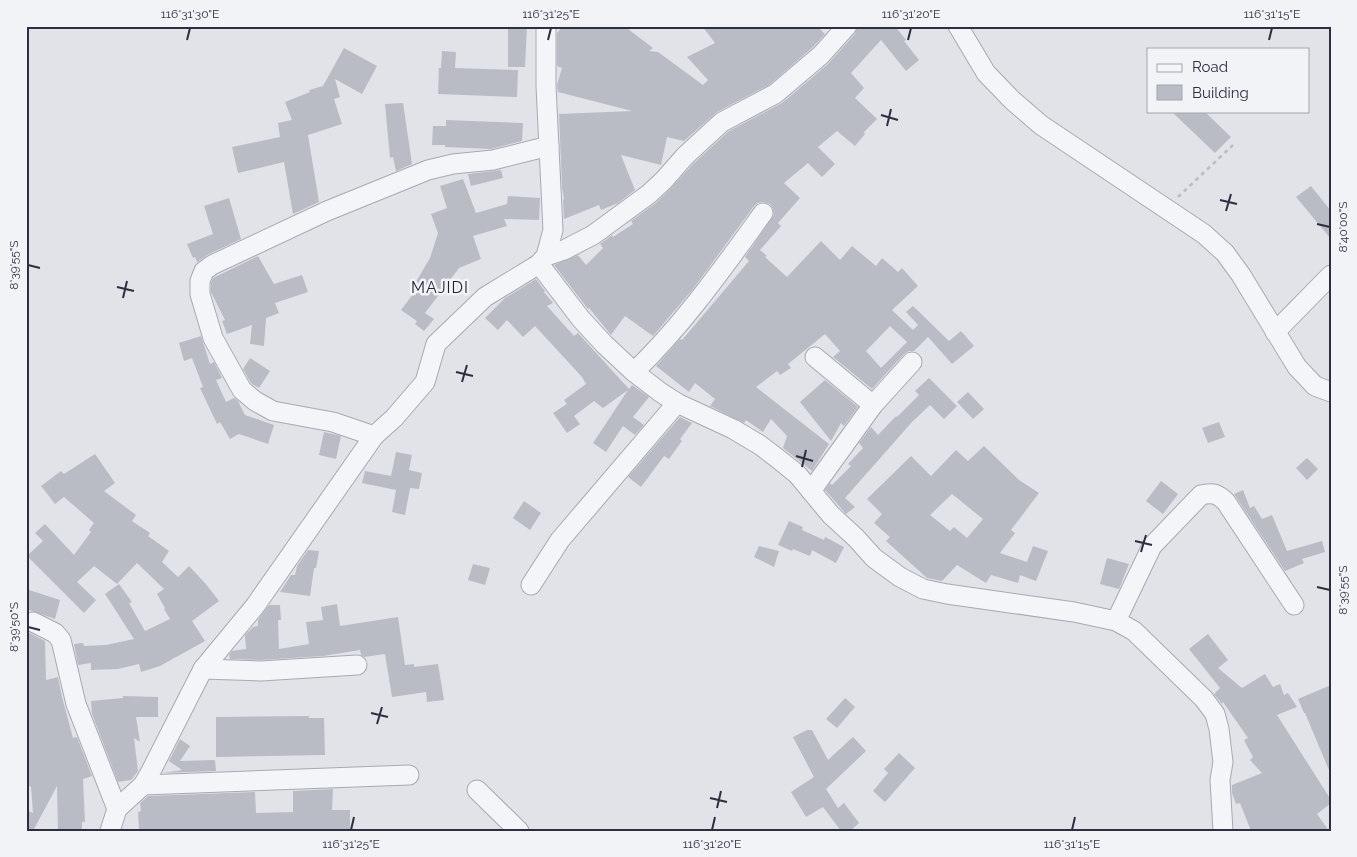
<svg xmlns="http://www.w3.org/2000/svg" width="1357" height="857" font-family="Raleway,sans-serif">
<style>
.building{fill:#b9bcc5;fill-rule:evenodd}
.lines{fill:none;stroke-linecap:round;stroke-linejoin:round}
.minor-casing{stroke:#a7a9b3;stroke-width:21}
.path{stroke:#bcbec4;stroke-width:2.5;stroke-dasharray:4 4;stroke-linecap:butt}
.minor{stroke:#f4f5f8;stroke-width:19}
.ticks{fill:none;stroke:#2b2f40;stroke-width:2}
.labels{text-anchor:middle;dominant-baseline:central;stroke-width:5;stroke-linejoin:round;paint-order:stroke}
.quarter-label{font-size:16px;letter-spacing:1px;fill:#1d2130;stroke:#f1f3f7}
.neatline{fill:none;stroke:#2b2f40;stroke-width:2}
.ticks-label{font-size:12px;text-anchor:middle;fill:#2b2f40}
</style>
<rect width="100%" height="100%" fill="#e2e3e9"/>
<!-- building -->
<g class="building">
<polygon points="508,26 527,26 525,67 508,67"/>
<polygon points="563,26 624,26 653,48 649,51 658,52 703,85 708,80 687,57 715,43 702,26 817,26 825,34 813,47 769,85 717,112 684,141 667,137 661,165 621,155 635,190 618,203 601,210 599,205 564,219 563,200 564,199 562,187 559,114 632,111 558,92 557,85 562,68 557,66 557,33"/>
<path d="M858,26H895L906,40L904,41L919,60L906,71L881,40L851,73L864,88L855,98L877,119L864,132L865,134L855,146L837,131L818,147L835,164L822,177L808,163L784,183L800,198L778,223L781,226L760,250L767,256L765,257L787,277L821,241L840,260L852,246L876,266L882,258L898,272L902,268L918,286L892,310L913,330L918,325L906,312L913,306L949,341L961,331L974,346L952,364L928,337L914,351H909L904,354L872,389L833,357L840,351L825,334L788,364L791,368L780,375L777,371L756,387L829,444L812,471L783,448L787,436L771,419L763,432L746,420L744,423L710,406L715,399L695,383L689,392L656,366L680,339L682,340L749,261L745,257L774,215L773,209L770,204L764,202L758,203L754,206L693,289L653,336L625,316L611,335L589,308L588,309L554,265L578,255L586,265L603,248L600,244L612,235L613,237L633,224L631,221L657,202L672,187L693,164L729,131L782,103L828,64L855,34ZM890,326L907,342L881,368L866,351Z"/>
<polygon points="344,48 377,66 362,94 335,79 340,97 334,99 342,124 308,135 319,202 293,214 284,162 238,173 232,147 280,137 278,123 292,120 285,102 310,92 309,90 323,86"/>
<polygon points="442,51 456,52 455,68 518,70 517,97 438,94 439,68 441,68"/>
<polygon points="403,103 412,164 396,171 393,157 390,158 385,104"/>
<polygon points="1171,111 1204,111 1231,137 1215,153"/>
<polygon points="446,120 523,123 522,141 491,149 445,147 445,145 432,145 433,126 446,126"/>
<polygon points="501,170 503,178 471,186 468,174"/>
<polygon points="463,179 476,213 507,204 508,196 540,198 539,220 504,219 507,226 473,236 481,259 459,268 425,313 434,319 424,331 415,324 417,321 401,310 413,294 410,292 430,258 438,233 431,214 447,208 440,186"/>
<polygon points="1311,186 1331,211 1331,239 1296,197"/>
<polygon points="229,198 241,239 207,255 197,262 195,257 193,258 187,244 213,234 204,206"/>
<polygon points="258,256 274,284 302,275 308,292 275,303 279,313 266,318 264,346 250,344 252,325 227,334 222,321 225,320 211,292 211,283 213,278"/>
<polygon points="536,279 545,291 544,292 553,303 547,306 574,336 578,333 629,389 632,385 649,397 633,417 644,425 635,435 623,426 606,452 593,443 628,390 603,408 594,401 574,416 580,424 567,433 553,413 567,404 564,400 586,384 582,377 535,326 523,337 507,320 498,330 485,318 505,298"/>
<polygon points="201,336 210,364 214,362 222,378 216,380 226,402 234,398 238,401 245,415 274,425 268,444 239,434 230,439 220,422 217,424 200,388 203,387 192,358 184,361 179,343"/>
<polygon points="250,358 270,371 259,388 251,383 243,369"/>
<polygon points="929,378 957,406 944,419 930,405 912,422 845,498 855,507 846,514 825,490 830,483 832,485 851,466 848,464 863,448 859,443 871,427 878,435 896,416 897,417 919,395 915,391"/>
<polygon points="825,380 858,407 844,426 841,423 831,441 800,402"/>
<polygon points="968,392 984,409 973,419 957,402"/>
<polygon points="680,417 692,423 680,439 682,441 669,459 664,456 641,487 628,477"/>
<polygon points="1219,422 1225,437 1208,443 1202,428"/>
<polygon points="324,432 341,436 336,459 319,455"/>
<path d="M984,446L1019,480L1039,493L1011,530L1015,533L1000,553L1027,562L1033,546L1048,551L1036,581L1020,575L1018,583L991,575L986,583L957,565L942,581L927,578L886,541L890,537L874,523L882,514L867,499L911,456L931,476L956,450L968,461ZM952,494L983,519L967,538L954,527L950,531L930,515Z"/>
<polygon points="396,452 412,455 409,470 422,473 419,489 410,488 405,515 392,512 396,490 362,483 365,471 391,476"/>
<polygon points="95,454 115,483 104,491 136,515 132,521 150,533 148,536 169,551 162,562 178,577 189,566 205,583 219,601 192,621 205,641 160,666 141,672 139,664 118,669 91,670 91,663 78,665 74,644 83,643 84,646 106,645 134,639 105,594 119,584 132,602 129,603 145,631 170,619 164,609 165,608 157,594 164,589 137,563 117,584 94,566 77,582 96,600 84,613 27,556 43,541 35,533 45,524 74,555 91,532 89,530 94,523 64,497 55,504 41,486 61,471 64,474"/>
<polygon points="1307,458 1318,469 1307,480 1296,468"/>
<polygon points="1161,481 1178,494 1163,514 1146,501"/>
<polygon points="1243,490 1250,508 1254,506 1262,519 1272,515 1287,551 1322,541 1325,552 1302,559 1304,563 1285,571 1234,494"/>
<polygon points="524,501 541,513 530,530 513,518"/>
<polygon points="789,521 803,527 802,530 824,540 825,537 844,547 836,563 812,550 810,556 793,549 792,551 778,545"/>
<polygon points="759,546 779,551 774,567 754,557"/>
<polygon points="308,550 319,551 316,568 314,568 310,596 280,592 291,575 295,575 297,566"/>
<polygon points="1107,558 1129,564 1119,589 1100,584"/>
<polygon points="473,564 490,568 485,585 468,580"/>
<polygon points="26,589 60,600 55,619 26,609"/>
<polygon points="337,604 340,626 398,617 405,665 414,664 414,667 438,664 444,700 427,702 426,692 392,697 385,654 364,657 361,655 360,650 323,656 261,660 230,659 229,655 232,651 246,649 245,635 253,627 258,626 258,620 269,605 280,605 281,620 278,620 279,649 309,644 306,622 323,620 321,607"/>
<polygon points="26,631 45,641 46,680 58,677 62,697 73,738 77,737 92,776 83,779 85,822 82,822 82,831 58,831 57,786 33,831 26,831 26,810 33,813 31,787 26,784"/>
<polygon points="1208,634 1228,660 1218,668 1242,688 1265,674 1273,687 1280,684 1284,695 1288,693 1297,707 1277,715 1331,800 1331,803 1317,814 1329,831 1251,831 1240,803 1236,804 1232,793 1232,785 1262,773 1250,760 1253,757 1244,740 1248,738 1223,702 1222,704 1214,694 1220,688 1189,649"/>
<polygon points="1331,685 1331,775 1305,713 1304,713 1298,699"/>
<polygon points="123,696 158,697 158,717 136,717 140,742 134,738 138,771 131,780 118,782 92,714 91,701 123,698"/>
<polygon points="845,698 855,707 837,728 826,719"/>
<polygon points="309,716 309,718 324,718 325,755 216,757 216,717"/>
<polygon points="807,730 812,730 828,760 853,737 866,751 826,789 838,808 844,803 859,823 850,831 841,831 823,807 806,817 791,792 814,777 793,737"/>
<polygon points="180,739 190,746 180,761 215,760 216,771 163,773 182,770 169,761"/>
<polygon points="899,753 915,768 885,802 873,791 888,773 884,769"/>
<polygon points="333,789 332,810 350,810 350,831 139,831 138,812 141,811 140,803 148,796 255,792 256,813 293,812 293,791"/>
</g>
<g class="lines">
<defs>
<g id="minor">
<polyline points="958,26 986,73 1012,100 1041,125 1204,234 1225,253 1241,275 1297,367 1315,386 1331,392"/>
<polyline points="546,256 564,250 593,235 649,194 664,180 685,156 722,122 775,94 821,55 847,26"/>
<polyline points="539,264 581,319 604,344 634,372 660,392 677,403 733,429 760,445 777,458 797,474 831,515 856,538 874,558 900,577 923,589 947,594 1074,612 1116,621 1134,631 1204,699 1215,714 1219,729 1223,762 1220,780 1223,831"/>
<polyline points="1275,332 1331,275"/>
<polyline points="815,357 873,405"/>
<path d="M634,372C683,325 723,268 763,213"/>
<polyline points="374,436 333,422 273,411 255,401 242,390 213,338 200,294 200,281 204,271 212,265 327,211 428,170 453,164 493,160 549,146"/>
<polyline points="811,491 873,405 912,362"/>
<polyline points="531,585 560,540 677,403"/>
<path d="M1116,621L1152,546L1201,495C1213,492 1218,494 1226,502L1294,605"/>
<polyline points="33,622 55,633 61,640 76,704 117,809"/>
<polyline points="203,669 261,671 357,665"/>
<polyline points="143,785 409,775"/>
<polyline points="477,790 519,831"/>
<polyline points="110,831 117,809 143,785 150,773 203,669 255,606 374,436 394,418 425,382 436,344 485,297 539,264 546,256 553,230 546,86 546,26"/>
</g>
</defs>
<!-- minor casing -->
<use href="#minor" class="minor-casing"/>
<!-- path -->
<polyline class="path" points="1178,197 1233,145"/>
<!-- minor -->
<use href="#minor" class="minor"/>
</g>
<!-- ticks -->
<path class="ticks" d="M187,40L190,28M548,40L551,28M908,40L911,28M1269,40L1272,28M881,115L898,120M887,126L891,109M1220,200L1237,204M1226,211L1231,194M1317,224L1330,227M28,265L40,268M117,287L134,291M123,298L127,281M456,372L473,376M462,382L467,365M796,456L813,461M802,467L806,450M1135,541L1152,545M1141,552L1146,535M1317,587L1330,590M28,627L40,630M371,713L388,717M377,724L382,707M710,798L727,802M717,808L721,791M351,830L354,817M712,830L715,817M1072,830L1075,817"/>
<g class="labels">
<!-- quarter labels -->
<g class="quarter-label">
<text x="440" y="287">MAJIDI</text>
</g>
</g>
<!-- border -->
<rect width="1357" height="857" fill="none" stroke="#f1f3f7" stroke-width="55"/>
<!-- legend -->
<rect x="1147" y="48" width="162" height="65" fill="#f1f3f7" stroke="#a2a5ae"/>
<rect x="1157" y="64" width="25" height="8" fill="#f4f5f8" stroke="#a2a5ae"/>
<text x="1192" y="72" font-size="15" fill="#2b2f40">Road</text>
<rect x="1157" y="85" width="25" height="15" fill="#b9bcc5" stroke="#a2a5ae"/>
<text x="1192" y="98" font-size="15" fill="#2b2f40">Building</text>
<rect x="28" y="28" width="1302" height="802" class="neatline"/>
<g class="ticks-label">
<text x="190" y="18">116°31'30"E</text>
<text x="551" y="18">116°31'25"E</text>
<text x="911" y="18">116°31'20"E</text>
<text x="1272" y="18">116°31'15"E</text>
<text transform="translate(1343 227) rotate(-90)" y="4">8°40'00"S</text>
<text transform="translate(14 265) rotate(-90)" y="4">8°39'55"S</text>
<text transform="translate(1343 590) rotate(-90)" y="4">8°39'55"S</text>
<text transform="translate(14 627) rotate(-90)" y="4">8°39'50"S</text>
<text x="351" y="848">116°31'25"E</text>
<text x="712" y="848">116°31'20"E</text>
<text x="1072" y="848">116°31'15"E</text>
</g>
</svg>
